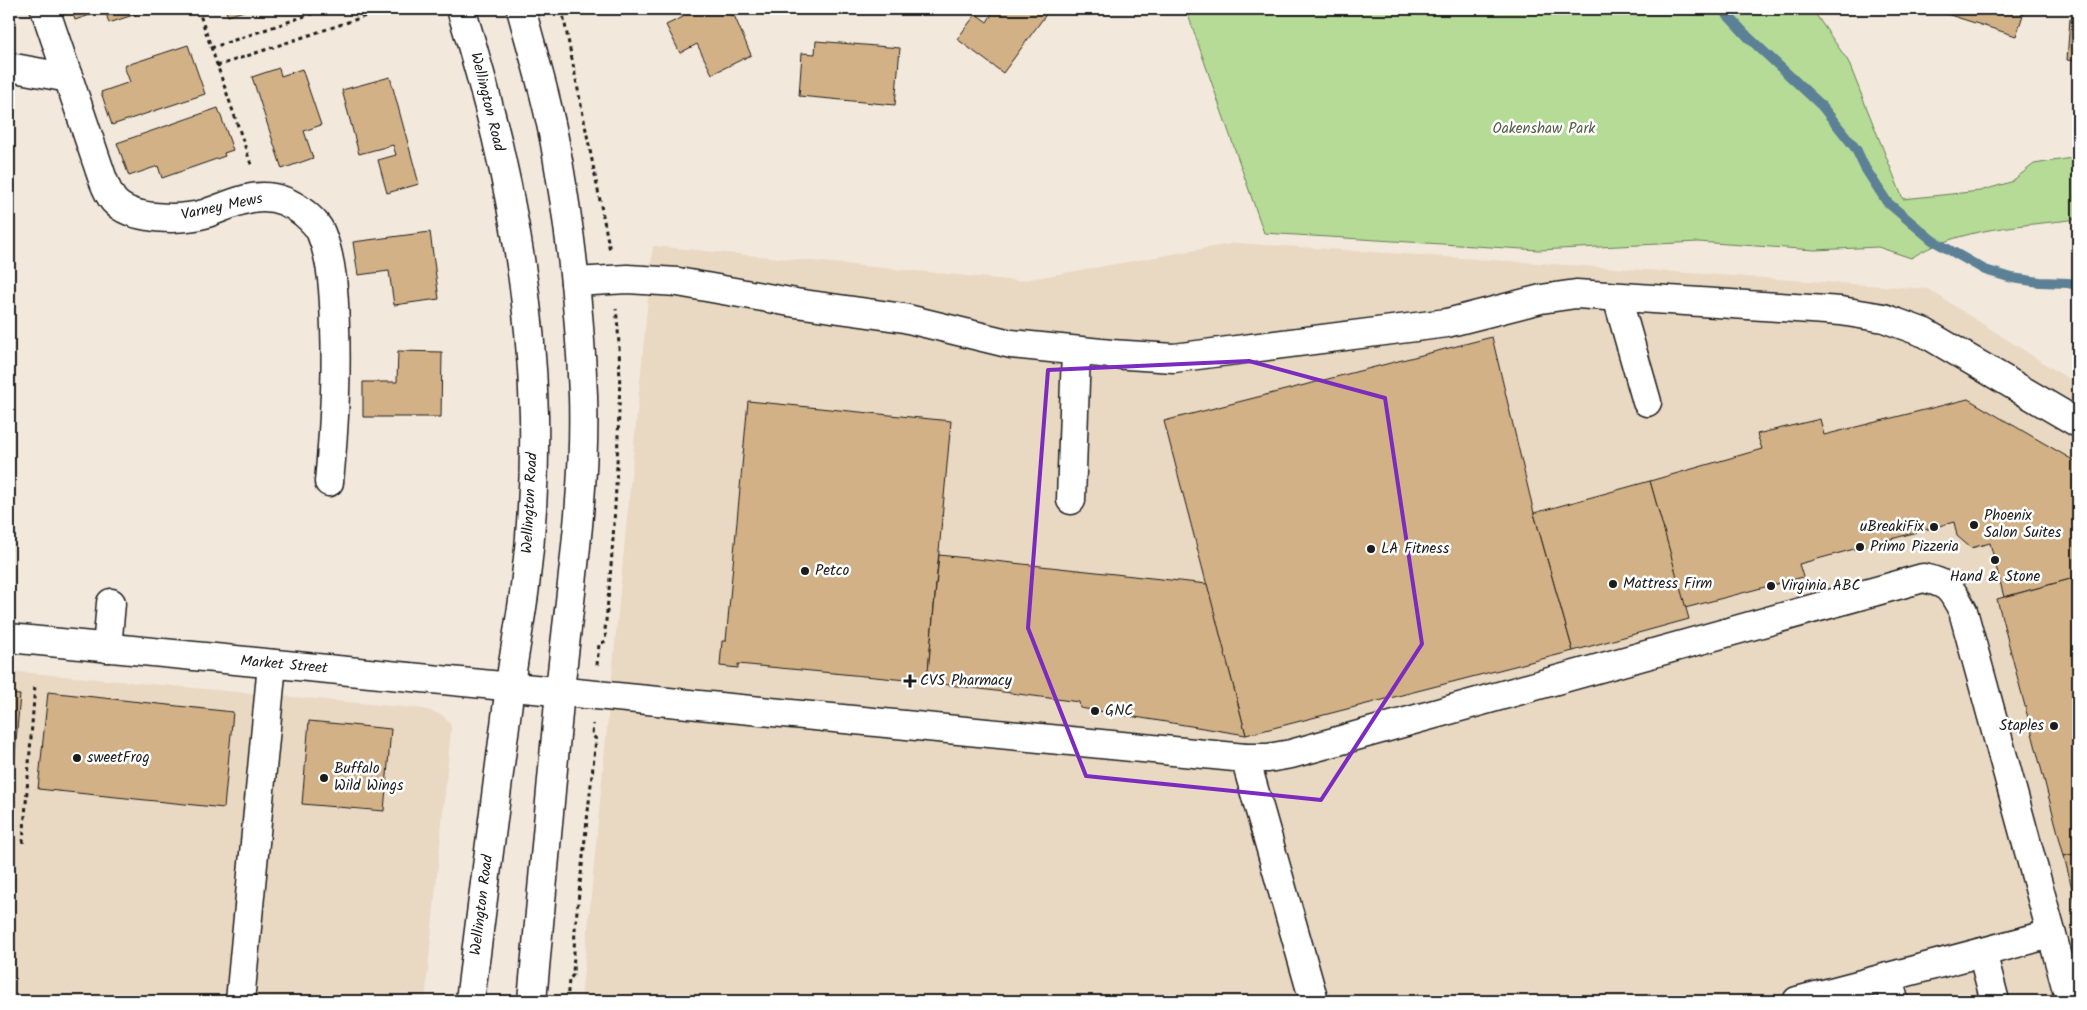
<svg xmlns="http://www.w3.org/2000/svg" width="2087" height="1010" font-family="Kalam,sans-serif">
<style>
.built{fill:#e9d8c2}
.green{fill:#b5db96;stroke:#687c59}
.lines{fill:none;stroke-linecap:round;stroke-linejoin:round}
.stream{stroke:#5c8196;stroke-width:10}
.building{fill:#d3b186;stroke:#1c1c1c}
.minor-casing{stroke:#1c1c1c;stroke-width:31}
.major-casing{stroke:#1c1c1c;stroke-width:31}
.path{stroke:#1c1c1c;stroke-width:3;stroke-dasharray:4 4;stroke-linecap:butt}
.minor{stroke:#fff;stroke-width:28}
.major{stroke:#fff;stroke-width:28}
.marked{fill:none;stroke:#7b2cbf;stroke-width:4;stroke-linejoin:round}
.poi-dot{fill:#1c1c1c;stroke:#fff;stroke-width:2}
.labels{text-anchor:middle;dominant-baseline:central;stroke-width:5;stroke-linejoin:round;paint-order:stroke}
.street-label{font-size:15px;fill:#1c1c1c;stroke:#fff}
.park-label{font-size:15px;fill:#525f47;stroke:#fff}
.poi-label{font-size:15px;fill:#1c1c1c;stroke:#fff;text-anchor:start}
</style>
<rect width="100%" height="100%" fill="#f2e8db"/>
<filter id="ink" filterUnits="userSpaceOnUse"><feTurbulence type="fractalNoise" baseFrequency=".02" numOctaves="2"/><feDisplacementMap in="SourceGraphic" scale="10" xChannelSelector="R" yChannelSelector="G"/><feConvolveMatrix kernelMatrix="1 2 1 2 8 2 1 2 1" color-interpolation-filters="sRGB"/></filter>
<g filter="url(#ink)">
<!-- built -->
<g class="built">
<polygon points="1236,243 1928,289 2078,385 2078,1001 581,1001 653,246 1019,281"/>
<polygon points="9,671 424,709 442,715 450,724 451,728 425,1001 9,1001"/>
</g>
<!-- green -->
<path class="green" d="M1186,9H1812L1848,61L1903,199L1980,191L2011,182L2034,164L2078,157V219C2024,226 1959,227 1911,258L1878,247L1815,250L1698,242L1539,250L1264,233Z"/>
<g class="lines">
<!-- stream -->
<polyline class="stream" points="1722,9 1748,37 1821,105 1856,149 1865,168 1887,202 1932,240 1985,270 2012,278 2040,282 2068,283 2078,285"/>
</g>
<!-- building -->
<g class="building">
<polygon points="71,9 151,9 109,23 105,10 75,20"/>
<polygon points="225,9 250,9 228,16"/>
<polygon points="679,9 728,9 732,16 734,15 751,55 712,74 697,44 680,53 666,25 683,17"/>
<polygon points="985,9 1050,9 1003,73 957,39 976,14 987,22 992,14"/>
<polygon points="1931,9 2025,9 2016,36"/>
<polygon points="2070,19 2078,20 2078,61 2067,60"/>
<polygon points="816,41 900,48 895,105 799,96 802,53 815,54"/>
<polygon points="188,45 205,94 112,125 101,92 130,82 124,66"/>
<polygon points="279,68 281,76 302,69 321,125 304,131 313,158 282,169 252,77"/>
<polygon points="390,77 419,184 387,193 378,160 396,155 393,145 359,154 342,90"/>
<polygon points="218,108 233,150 224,153 225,156 162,178 158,166 129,176 117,143"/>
<polygon points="430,232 439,299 394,305 389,271 358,275 353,242"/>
<polygon points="1492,337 1534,513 1573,651 1246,735 1164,421"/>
<polygon points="398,351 442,352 441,417 363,417 363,382 397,382"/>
<polygon points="1968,399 2078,463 2078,577 2004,597 1990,543 1971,548 1957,536 1954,522 1799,564 1803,577 1685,608 1650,481 1762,449 1757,434 1820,419 1824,435"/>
<polygon points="748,401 951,421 927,682 738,664 738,668 720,666 722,641 726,641"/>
<polygon points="1650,481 1689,619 1573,651 1534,513"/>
<polygon points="939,555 1207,584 1246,735 1080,708 1079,702 927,682"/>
<polygon points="2078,577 2078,853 2064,856 1997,599"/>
<polygon points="48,692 233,712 224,808 38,789"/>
<polygon points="9,694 20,695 12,788 9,787"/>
<polygon points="309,721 391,729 384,811 302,804"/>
<polygon points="2078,853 2078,913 2064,856"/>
</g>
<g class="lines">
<defs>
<g id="minor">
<path d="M45,9L102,177C105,185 108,194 114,201C132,221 181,220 204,214C223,208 243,197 263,197C278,197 293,204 304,213C311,219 318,225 321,233C333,262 334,297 335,327C337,379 334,430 329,482"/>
<polyline points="9,67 69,78"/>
<polyline points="575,282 627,279 678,282 796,303 904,318 1011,344 1111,354 1174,358 1447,323 1541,299 1576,294 1841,311 1884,318 1925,333 2078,423"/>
<polyline points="1617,297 1647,402"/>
<polyline points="1071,500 1076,351"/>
<path d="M9,638L1245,758H1268L1291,754L1923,578C1948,583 1951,588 1963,611L2070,1001"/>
<polyline points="107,648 111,603"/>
<polyline points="1245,758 1314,1001"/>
<polyline points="1982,952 1995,1001"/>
<polyline points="1888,977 1894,1001"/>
<polyline points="240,1001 272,664"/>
<polyline points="1797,1001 2051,934"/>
</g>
<g id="major">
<path d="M461,9C502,140 531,277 534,415C535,471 532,530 525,586C521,619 514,652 510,686C496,791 483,896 470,1001"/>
<path d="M521,9C534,57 549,106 557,155C571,234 580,315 583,395C586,494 570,592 560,691C550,794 542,898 532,1001"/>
</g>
</defs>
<!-- minor casing -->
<use href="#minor" class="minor-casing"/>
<!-- major casing -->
<use href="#major" class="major-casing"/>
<!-- path -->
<g class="path">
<polyline points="198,9 252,167"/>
<polyline points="562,9 610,251"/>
<polyline points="211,48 326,9"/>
<polyline points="217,66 387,9"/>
<path d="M597,665L599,644L606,641L605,630C612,565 616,501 618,435C620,393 621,351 616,309"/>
<polyline points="23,843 35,685"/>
<polyline points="567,1001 569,980 573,975 575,929 596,739 592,735 593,724"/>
</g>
<!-- minor -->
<use href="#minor" class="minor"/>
<!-- major -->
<use href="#major" class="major"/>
</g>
</g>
<!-- marked area -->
<path class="marked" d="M1249,361L1385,398L1422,644L1321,800L1086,776L1028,628L1048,370Z"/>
<!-- markers -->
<g class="poi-dot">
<circle cx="1974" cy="525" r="5"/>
<circle cx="1934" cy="527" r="5"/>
<circle cx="1860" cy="547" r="5"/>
<circle cx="1371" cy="549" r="5"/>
<circle cx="1995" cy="560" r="5"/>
<circle cx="805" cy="571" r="5"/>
<circle cx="1613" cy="584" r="5"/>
<circle cx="1771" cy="586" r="5"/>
<path d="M907.5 673.5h5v5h5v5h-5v5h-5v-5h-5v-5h5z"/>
<circle cx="1095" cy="711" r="5"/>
<circle cx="2054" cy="726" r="5"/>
<circle cx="77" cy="758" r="5"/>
<circle cx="324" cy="778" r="5"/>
</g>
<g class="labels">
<!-- street labels -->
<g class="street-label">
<text transform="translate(487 102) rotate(76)">Wellington Road</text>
<text transform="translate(222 207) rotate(-12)">Varney Mews</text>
<text transform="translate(530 503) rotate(-87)">Wellington Road</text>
<text transform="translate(284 665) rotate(5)">Market Street</text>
<text transform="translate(482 905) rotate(-83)">Wellington Road</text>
</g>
<!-- park labels -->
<g class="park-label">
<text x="1544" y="129">Oakenshaw Park</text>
</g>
<!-- poi labels -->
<g class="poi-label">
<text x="1984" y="516">Phoenix<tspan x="1984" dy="17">Salon Suites</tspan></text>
<text x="1924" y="527" text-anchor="end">uBreakiFix</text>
<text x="1870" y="547">Primo Pizzeria</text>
<text x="1381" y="549">LA Fitness</text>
<text x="815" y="571">Petco</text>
<text x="1995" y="577" text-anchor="middle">Hand &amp; Stone</text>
<text x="1623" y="584">Mattress Firm</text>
<text x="1781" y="586">Virginia ABC</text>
<text x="920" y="681">CVS Pharmacy</text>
<text x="1105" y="711">GNC</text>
<text x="2044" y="726" text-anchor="end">Staples</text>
<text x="87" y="758">sweetFrog</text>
<text x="334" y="769">Buffalo<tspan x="334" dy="17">Wild Wings</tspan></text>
</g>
</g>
<!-- margin -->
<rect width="2087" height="1010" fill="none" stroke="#fff" stroke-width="30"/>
<rect x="15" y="15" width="2057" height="980" fill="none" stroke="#1c1c1c" stroke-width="2" filter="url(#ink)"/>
</svg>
